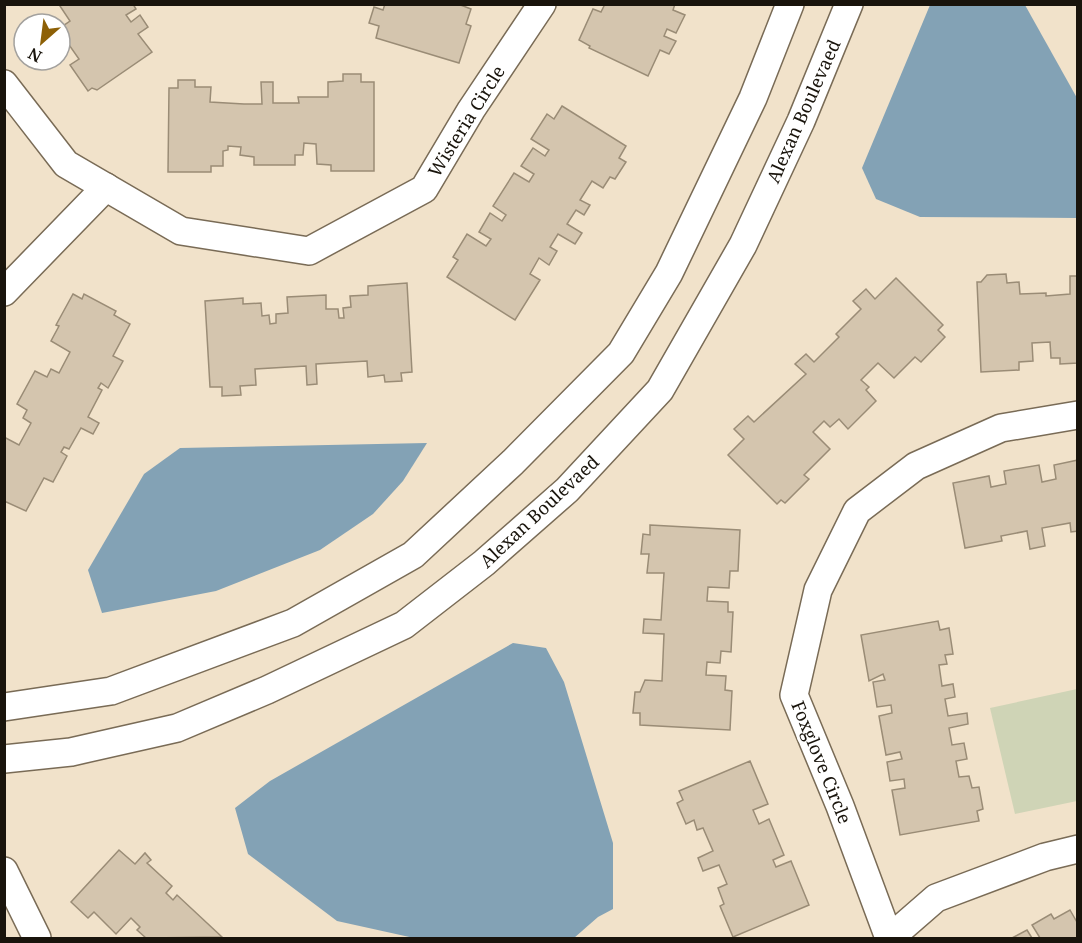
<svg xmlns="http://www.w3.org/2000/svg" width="1082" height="943" font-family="'Noto Serif',serif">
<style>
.green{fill:#cfd4b6}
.water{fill:#83a2b5}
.building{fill:#d4c5ae;stroke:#9a8c76;stroke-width:1.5}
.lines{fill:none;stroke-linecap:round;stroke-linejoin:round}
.minor-casing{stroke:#796b56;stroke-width:30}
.minor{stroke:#fff;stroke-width:27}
.labels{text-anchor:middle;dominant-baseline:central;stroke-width:6;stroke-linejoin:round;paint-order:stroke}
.street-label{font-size:18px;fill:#19140c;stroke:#fff}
</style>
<rect width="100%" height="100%" fill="#f1e2ca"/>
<!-- green -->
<polygon class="green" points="1077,689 1077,801 1015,814 990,708"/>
<!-- water -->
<g class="water">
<polygon points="930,5 1025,5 1077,98 1077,218 920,217 876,199 862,168"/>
<polygon points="427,443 403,481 373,514 320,550 216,591 102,613 88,570 144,474 180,448"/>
<polygon points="513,643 546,648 564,682 613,843 613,909 598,917 574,938 414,938 337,921 248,854 235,808 270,781"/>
</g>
<!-- building -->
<g class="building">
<polygon points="62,4 133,4 136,9 126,15 131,22 140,15 148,27 138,34 152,52 97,90 92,88 88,91 70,65 79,59 60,32 60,28 70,21 60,6"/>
<polygon points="385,4 458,4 471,9 466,24 471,26 459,63 376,38 379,26 369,23 374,7 383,10"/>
<polygon points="605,4 675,4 673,10 685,15 676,33 667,29 664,36 676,41 669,54 660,50 648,76 589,48 590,46 579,40 593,9 601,12"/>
<polygon points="343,74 361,74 361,82 374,82 374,171 331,171 331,165 317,164 316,144 304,143 303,155 295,155 295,165 254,165 254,157 240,155 241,147 228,146 228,150 223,151 223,166 211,166 211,172 168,172 169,88 178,88 178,80 195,80 195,87 211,87 210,102 244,104 262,104 261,82 273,82 273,103 299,103 298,97 328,97 328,82 343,81"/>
<polygon points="562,106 626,146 619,158 626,162 615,179 610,177 603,188 592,181 580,200 590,205 584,215 576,210 567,224 582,233 575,244 558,234 550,247 557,251 549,265 539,258 530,274 540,280 515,320 447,277 458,260 453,257 467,234 486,246 491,239 479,232 490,213 502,221 506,215 493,206 514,173 529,182 534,174 521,166 533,148 545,156 549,150 531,139 547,114 554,119"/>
<polygon points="1006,274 1007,283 1019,282 1020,294 1046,293 1046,296 1070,294 1070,276 1078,276 1078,363 1060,364 1060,358 1051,358 1050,342 1032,343 1033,361 1019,362 1019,370 981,372 977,282 981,282 987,275"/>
<polygon points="896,278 943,325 938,330 945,337 921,362 915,357 894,378 878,363 861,380 869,387 866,390 876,401 848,429 839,419 830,427 824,421 813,432 830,449 804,475 809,479 785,503 781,500 777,504 728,455 744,439 734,429 748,416 754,422 806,374 795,364 806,354 814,362 839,337 836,334 861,309 853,301 866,289 875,299"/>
<polygon points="407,283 412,372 401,373 402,381 385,382 384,375 368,377 367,361 316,364 317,384 307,385 306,366 255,369 256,385 240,386 241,395 222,396 222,387 210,387 205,301 243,298 243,304 261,303 262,316 269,315 270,324 276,323 276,314 288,313 287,297 326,295 326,309 338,309 339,318 344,318 343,308 351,307 350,296 368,295 368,286"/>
<polygon points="73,294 82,299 84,294 116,311 114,315 130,324 113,356 123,361 108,388 101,383 98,388 102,390 88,417 99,423 93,434 81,428 69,449 64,447 61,452 67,456 53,482 44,478 26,511 4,501 4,437 19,445 31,423 23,418 27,410 17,404 35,371 47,377 51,369 59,373 70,352 51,341 59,326 56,325"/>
<polygon points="1078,460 1078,531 1071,532 1070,523 1042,528 1045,546 1030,549 1027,531 1001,536 1002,541 965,548 953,483 989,476 991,487 1006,484 1004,471 1039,465 1042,482 1056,479 1054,465"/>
<polygon points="650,525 740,530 738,571 730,571 729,588 708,587 707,601 728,602 728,612 733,612 731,652 721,651 720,663 707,662 706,675 726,676 725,690 732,691 730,730 640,725 640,713 633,713 635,692 640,692 645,680 662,681 664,634 643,633 644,619 661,620 664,573 647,573 649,554 641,554 643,534 650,535"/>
<polygon points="938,621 940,630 949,628 953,654 945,655 947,664 939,665 942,686 953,684 955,697 945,699 948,716 967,713 968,724 949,728 952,745 964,743 967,759 956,761 959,777 969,776 972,788 979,787 983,809 977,811 979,821 900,835 892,790 905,788 904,779 890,781 887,762 902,759 900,752 886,755 879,716 892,713 891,705 877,707 873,682 885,680 883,674 869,681 861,635"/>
<polygon points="750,761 768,804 753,810 759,824 769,819 784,855 773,860 776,867 791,861 809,905 733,937 720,906 724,904 718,888 727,884 719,865 703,871 698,858 713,851 703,828 697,830 694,820 686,824 677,803 683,800 679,791"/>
<polygon points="119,850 135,864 145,853 151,860 147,863 172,886 166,893 173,900 177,895 222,937 146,938 137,930 140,927 131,918 116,934 94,912 88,918 71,902"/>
<polygon points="1070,910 1078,924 1078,938 1040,938 1032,925 1051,914 1054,919"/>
<polygon points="1027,930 1032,938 1012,938"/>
</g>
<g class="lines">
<defs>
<g id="minor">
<polyline points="4,84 66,164 181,231 309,251 424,189 471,110 542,4"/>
<polyline points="4,292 106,187"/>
<polyline points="4,707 111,691 293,623 413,555 513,462 621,353 669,273 753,98 790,4"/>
<polyline points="4,759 71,752 177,728 267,690 404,625 484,563 567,490 660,390 743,245 801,121 849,4"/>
<polyline points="4,871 37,938"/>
<polyline points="889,938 840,806 794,695 818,590 857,511 916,466 1001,428 1078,415"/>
<polyline points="890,938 936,898 1045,857 1078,849"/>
</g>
</defs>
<!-- minor casing -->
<use href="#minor" class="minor-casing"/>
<!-- minor -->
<use href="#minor" class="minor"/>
</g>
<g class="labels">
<!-- street labels -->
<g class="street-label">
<text transform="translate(803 111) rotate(-66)">Alexan Boulevaed</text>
<text transform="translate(466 121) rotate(-58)">Wisteria Circle</text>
<text transform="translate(539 511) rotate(-43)">Alexan Boulevaed</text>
<text transform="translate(822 762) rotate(68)">Foxglove Circle</text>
</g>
</g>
<!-- border -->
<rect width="1082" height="943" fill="none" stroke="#19140c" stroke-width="12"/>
<!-- north arrow -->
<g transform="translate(42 42) rotate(208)"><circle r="28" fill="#ffffff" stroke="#a3a19e" stroke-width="1.5"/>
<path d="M0-4.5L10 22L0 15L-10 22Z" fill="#8d6006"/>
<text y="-9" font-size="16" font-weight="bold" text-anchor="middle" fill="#19140c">N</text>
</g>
</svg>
